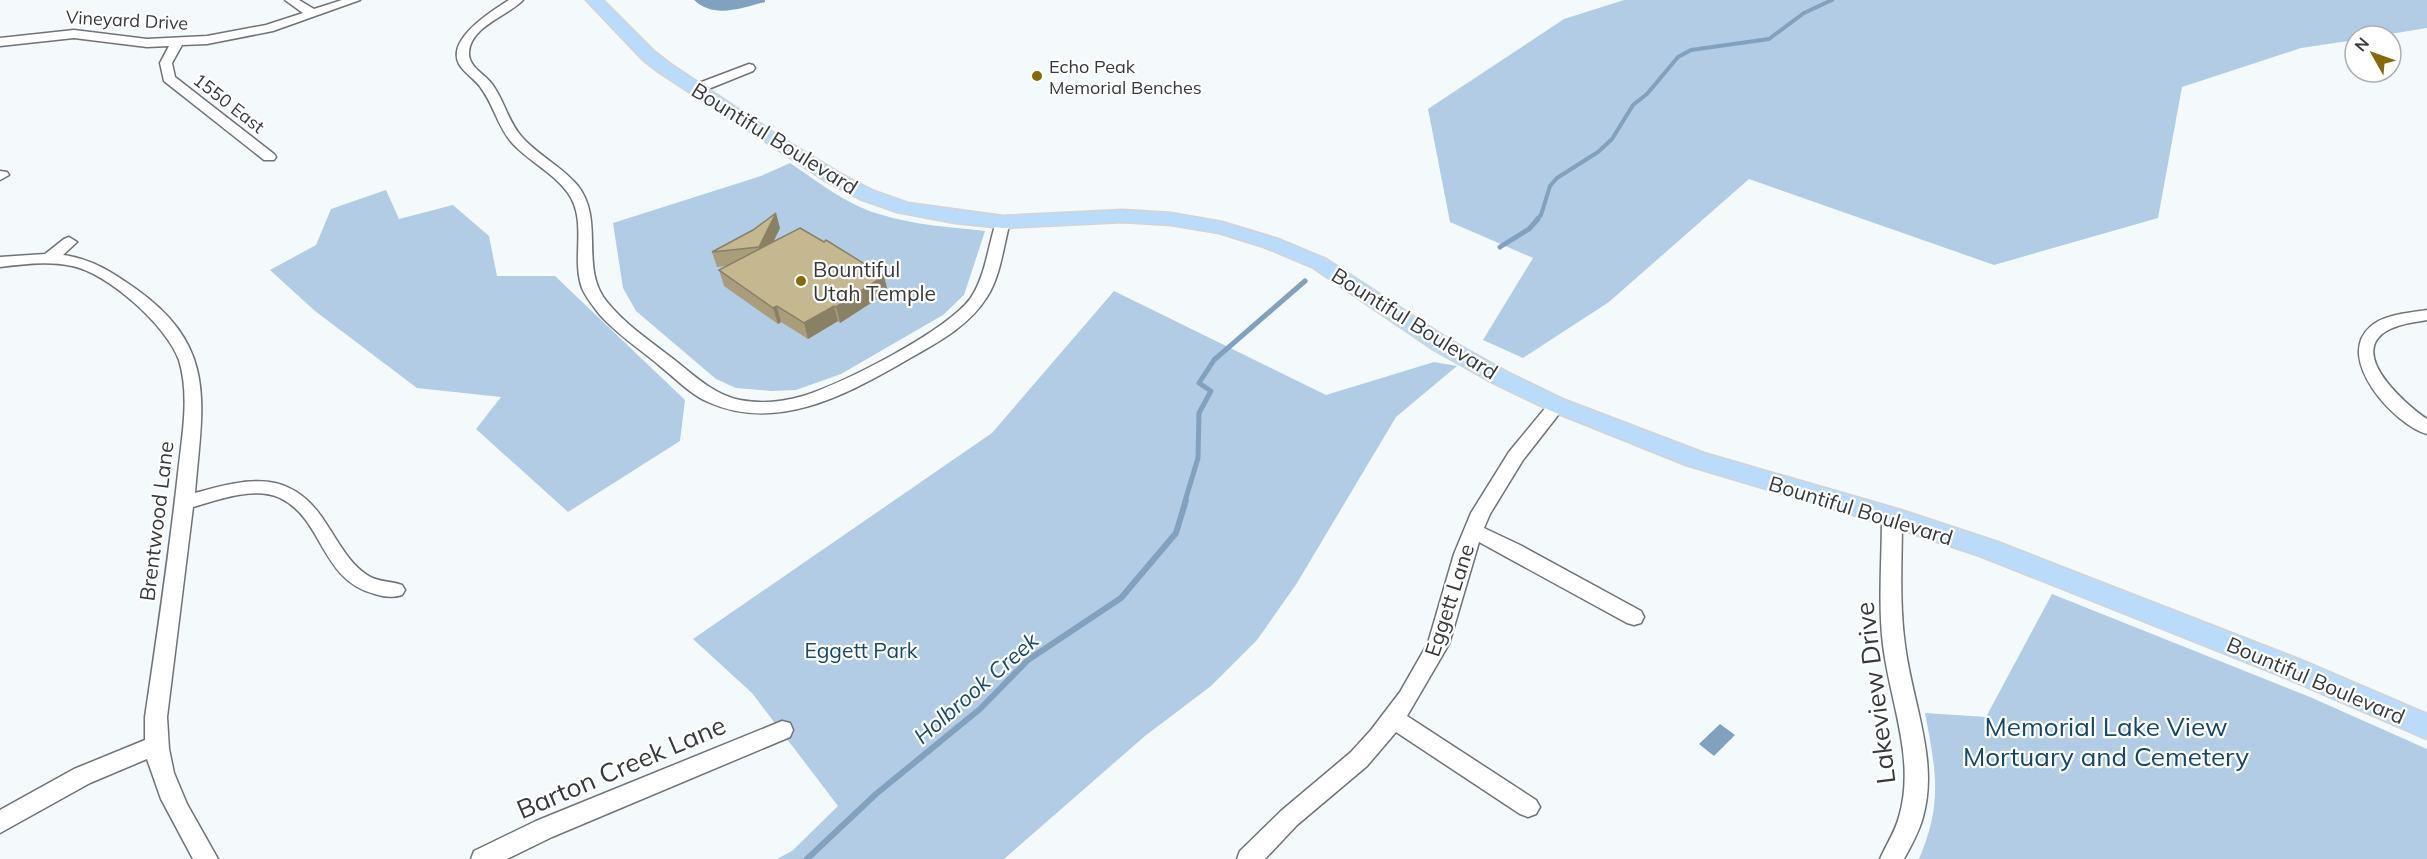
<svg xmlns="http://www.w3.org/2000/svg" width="2427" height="859" font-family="Mulish,sans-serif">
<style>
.green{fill:#b1cce4}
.water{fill:#81a1be}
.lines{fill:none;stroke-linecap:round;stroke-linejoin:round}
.stream-far2{stroke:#81a1be;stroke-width:4}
.stream-far1{stroke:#81a1be;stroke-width:5}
.stream{stroke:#81a1be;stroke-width:6}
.minor-casing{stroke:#6f7276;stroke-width:3}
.major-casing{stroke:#d3d3d4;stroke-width:3}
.minor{fill:#fff;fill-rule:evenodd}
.major{fill:#badcfa;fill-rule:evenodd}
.wall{fill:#a99d7c}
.shaded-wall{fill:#8a8065}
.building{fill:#c5b790;stroke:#8a8065;stroke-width:1.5}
.poi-dot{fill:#866a06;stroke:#fff;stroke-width:2}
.labels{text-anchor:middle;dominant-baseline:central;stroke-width:4.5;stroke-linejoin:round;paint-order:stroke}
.far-street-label{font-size:18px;fill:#37383a;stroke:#fff}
.far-poi-label{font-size:18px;fill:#37383a;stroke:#fff;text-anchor:start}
.street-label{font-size:21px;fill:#37383a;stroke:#fff}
.poi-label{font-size:21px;fill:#37383a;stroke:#fff;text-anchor:start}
.park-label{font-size:21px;fill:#12476d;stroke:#fff}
.water-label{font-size:22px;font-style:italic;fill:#15496f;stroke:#fff}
.near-street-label{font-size:26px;fill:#37383a;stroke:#fff}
.near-park-label{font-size:26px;fill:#12476d;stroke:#fff}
</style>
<rect width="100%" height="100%" fill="#f4f9fc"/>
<!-- green -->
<g class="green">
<polygon points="1624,0 2427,0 2427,28 2378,36 2355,36 2355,40 2301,48 2182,87 2158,218 1994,265 1749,179 1609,302 1523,358 1483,340 1533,258 1450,222 1428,109 1564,19"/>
<path d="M790,163C817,181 847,205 879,214C913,225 950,227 985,231L964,295L943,315L841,374L796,390L772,391L736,388L716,379L636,311L623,288L613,223L761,176Z"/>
<polygon points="386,190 399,219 453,205 489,236 497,276 555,276 685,400 680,441 568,512 476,429 501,397 417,388 315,311 270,270 316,245 331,209"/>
<polygon points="1114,291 1326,395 1434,362 1457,366 1396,417 1297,583 1257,640 1211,686 1145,736 1004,859 777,859 792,851 838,806 752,693 693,639 992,433"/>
<path d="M2052,594L2310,697L2427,749V859H1919C1943,803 1936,771 1925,713L1986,717Z"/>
</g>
<!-- water -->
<g class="water">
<path d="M694,0H765V2C741,8 714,19 694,0Z"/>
<polygon points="1720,724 1735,735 1714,756 1699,744"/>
</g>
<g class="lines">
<!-- stream-far2 -->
<polyline class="stream-far2" points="1536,220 1541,215 1550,186 1557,178 1598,152 1612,139 1633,105 1647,94 1678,57 1691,50 1769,39 1804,13 1832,0"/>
<!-- stream-far1 -->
<g class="stream-far1">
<polyline points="1500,247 1529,229 1538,219"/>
<polyline points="1185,501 1198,458 1199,413 1211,391 1199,383 1214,360 1305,281"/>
</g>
<!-- stream -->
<polyline class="stream" points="807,859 876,794 980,709 1028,660 1121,598 1176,533 1186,500"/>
<defs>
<g id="minor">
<polygon points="285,0 299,0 314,9 342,0 360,0 273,31 207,44 182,45 172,63 175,77 274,154 276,157 274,160 264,160 164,81 160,63 169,46 147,47 74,38 0,46 0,38 74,30 147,39 207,36 266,25 303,13"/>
<path d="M509,0H523C508,16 471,26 469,52C468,67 485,74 492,84C504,100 508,121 521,136C537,155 562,166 578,186C605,221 579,268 607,302C624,323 646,338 668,355C691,372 711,394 740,400C761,404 783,402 803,396C844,383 945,332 970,299C985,278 988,247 996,222L1003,218L1010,222C1003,247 1001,275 987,297C967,329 932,345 900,364C842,397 775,432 708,402C690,394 675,378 660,366C640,349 618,335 600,315C594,307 586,298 582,288C571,258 588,221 568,193C554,173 530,162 513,144C498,128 494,105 481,88C475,79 465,74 459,64C446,39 492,11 509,0Z"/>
<polygon points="749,64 753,65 755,68 753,71 701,92 691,92 690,89 691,86"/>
<polygon points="0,171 7,172 9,175 0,180"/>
<path d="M69,237L77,242L63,255C92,259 112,272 136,289C219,348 202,405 195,493C251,477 293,469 327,525C339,543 349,563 367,575C377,582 391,581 402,585L405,590L402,595C393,598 384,597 375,594C320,580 324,519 280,498C254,486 218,500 193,507L167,717L169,749L174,773L187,804L218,859H193L161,799L147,759L90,783L0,833V810L74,769L145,740V717C157,636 169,555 178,473C182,436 190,396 179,360C167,326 108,273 72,266C49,261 24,264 0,267V257L45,254L64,239Z"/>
<path d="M2427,310V320C2412,323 2395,324 2382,334C2352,359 2408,406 2427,419V434C2395,425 2334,359 2370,327C2384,314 2409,313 2427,310Z"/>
<polygon points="1557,399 1563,401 1566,405 1523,460 1490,514 1484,528 1520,545 1641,611 1644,617 1641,623 1634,625 1627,623 1479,542 1449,644 1407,716 1536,800 1540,807 1536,814 1528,817 1520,814 1396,732 1367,766 1297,825 1265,859 1237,859 1240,851 1281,811 1351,752 1371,730 1400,692 1428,643 1454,554 1471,513 1509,452 1551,401"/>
<path d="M1892,510L1899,512L1902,517C1902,560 1899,603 1905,645C1912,702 1939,760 1923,817C1919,832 1911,846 1904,859H1880C1886,845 1895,832 1899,817C1916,760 1890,702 1883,645C1878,603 1882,560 1882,517L1885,512Z"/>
<polygon points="782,721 790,723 793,730 790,737 552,837 507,859 471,859 474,851 536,821"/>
</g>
<polygon id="major" points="586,0 603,0 655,52 672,65 785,140 841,174 874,191 908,203 1003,216 1123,210 1171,213 1222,222 1278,239 1326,259 1450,340 1509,373 1565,400 1704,453 1901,510 1998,542 2301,660 2427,714 2427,739 2281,676 1980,556 1883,524 1686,465 1549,410 1493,383 1434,350 1312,267 1264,247 1219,233 1171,225 1123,222 1003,228 955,223 897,212 860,199 827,182 660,73 643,60"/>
</defs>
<!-- minor casing -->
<use href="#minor" class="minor-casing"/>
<!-- major casing -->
<use href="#major" class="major-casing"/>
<!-- minor -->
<use href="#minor" class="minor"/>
<!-- major -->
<use href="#major" class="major"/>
</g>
<!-- wall -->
<polygon class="wall" points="780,228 773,242 888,292 840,323 838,321 808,339 781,322 778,324 724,286 719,270 727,266 717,267 712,252"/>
<!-- shaded-wall -->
<g class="shaded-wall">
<polygon points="776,213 780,228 763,263 759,247"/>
<polygon points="884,276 888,292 840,323 836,307"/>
<polygon points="777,306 781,322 778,324 773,308"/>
<polygon points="834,306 838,321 808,339 804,323"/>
</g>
<!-- building -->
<g class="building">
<polygon points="776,213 759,247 712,252 753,230"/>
<polygon points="800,228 824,242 826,240 884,276 836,307 834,306 804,323 777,306 773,308 719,270"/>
</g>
<!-- markers -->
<g class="poi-dot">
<circle cx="1037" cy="76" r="6"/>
<circle cx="801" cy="281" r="6"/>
</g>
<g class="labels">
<!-- far-street labels -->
<g class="far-street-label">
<text transform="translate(127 20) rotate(3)">Vineyard Drive</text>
<text transform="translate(229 103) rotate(38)">1550 East</text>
</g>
<!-- far-poi labels -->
<g class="far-poi-label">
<text x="1049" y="66">Echo Peak<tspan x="1049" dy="21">Memorial Benches</tspan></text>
</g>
<!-- street labels -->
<g class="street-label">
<text transform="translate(775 138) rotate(32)">Bountiful Boulevard</text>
<text transform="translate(1415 323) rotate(32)">Bountiful Boulevard</text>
<text transform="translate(1861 510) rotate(17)">Bountiful Boulevard</text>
<text transform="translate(156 521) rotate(-83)">Brentwood Lane</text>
<text transform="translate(1449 600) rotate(-72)">Eggett Lane</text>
<text transform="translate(2316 680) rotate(23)">Bountiful Boulevard</text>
</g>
<!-- poi labels -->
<g class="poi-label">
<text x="813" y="269">Bountiful<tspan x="813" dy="24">Utah Temple</tspan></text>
</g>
<!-- park labels -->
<g class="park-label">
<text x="861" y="650">Eggett Park</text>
</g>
<!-- water labels -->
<g class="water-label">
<text transform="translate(976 688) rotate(-41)">Holbrook Creek</text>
</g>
<!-- near-street labels -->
<g class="near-street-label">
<text transform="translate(1875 693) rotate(-97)">Lakeview Drive</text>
<text transform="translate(621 767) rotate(-23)">Barton Creek Lane</text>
</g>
<!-- near-park labels -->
<g class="near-park-label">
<text x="2106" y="726">Memorial Lake View<tspan x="2106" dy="30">Mortuary and Cemetery</tspan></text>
</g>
</g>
<!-- north arrow -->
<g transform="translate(2373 54) rotate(310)"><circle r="28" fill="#ffffff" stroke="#afafb0" stroke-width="1.5"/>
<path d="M0-4.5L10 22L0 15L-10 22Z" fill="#866a06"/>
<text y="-9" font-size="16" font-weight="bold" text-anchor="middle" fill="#37383a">N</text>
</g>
</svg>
